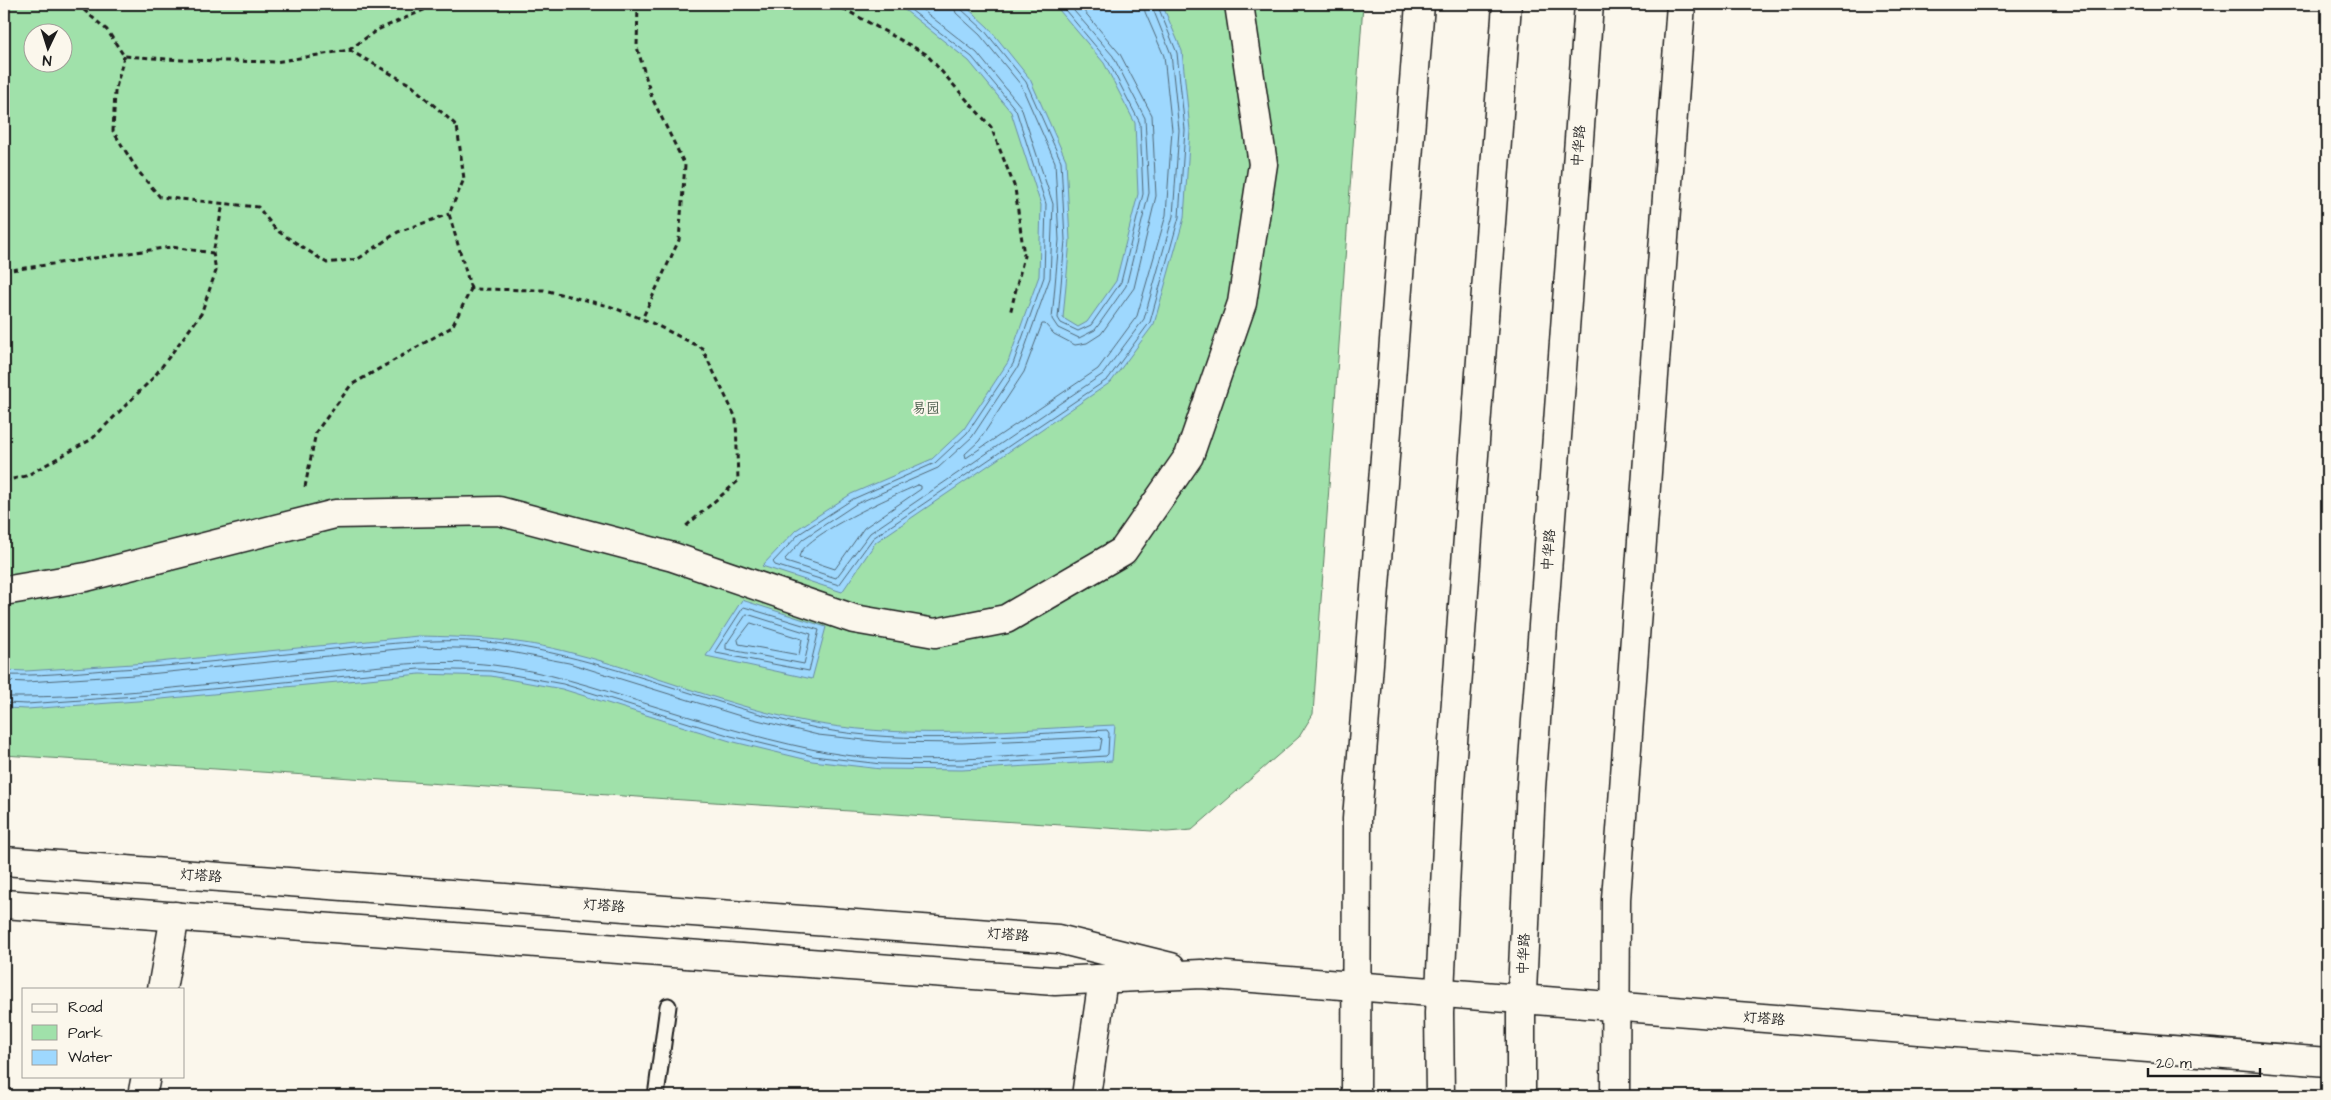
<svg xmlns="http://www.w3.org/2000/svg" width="2331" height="1100" font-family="'Architects Daughter','LXGW WenKai TC',sans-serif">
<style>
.green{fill:#a0e1aa;stroke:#5e7e63;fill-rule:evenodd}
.water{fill:#9ed8fe;stroke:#6a8da4}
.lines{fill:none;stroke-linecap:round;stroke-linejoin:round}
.shore{stroke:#506776;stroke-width:1}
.lane-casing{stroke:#1c1c1c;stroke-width:19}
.street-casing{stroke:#1c1c1c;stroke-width:31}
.secondary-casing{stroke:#1c1c1c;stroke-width:31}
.highway-casing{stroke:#1c1c1c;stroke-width:31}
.path{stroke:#1c1c1c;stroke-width:3;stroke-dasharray:5 4;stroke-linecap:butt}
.lane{stroke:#fbf7ec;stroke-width:15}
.street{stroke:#fbf7ec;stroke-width:28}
.secondary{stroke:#fbf7ec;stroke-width:28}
.highway{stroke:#fbf7ec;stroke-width:28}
.labels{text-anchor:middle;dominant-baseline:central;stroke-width:4.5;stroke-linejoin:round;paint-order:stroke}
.street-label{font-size:14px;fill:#1c1c1c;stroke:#fbf7ec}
.park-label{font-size:14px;fill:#445747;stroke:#fbf7ec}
</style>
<rect width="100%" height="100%" fill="#fbf7ec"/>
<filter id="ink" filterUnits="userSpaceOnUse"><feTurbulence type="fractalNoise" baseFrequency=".02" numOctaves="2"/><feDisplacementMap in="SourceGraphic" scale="10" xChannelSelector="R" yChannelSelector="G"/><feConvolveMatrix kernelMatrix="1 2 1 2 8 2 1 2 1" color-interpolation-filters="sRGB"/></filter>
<g filter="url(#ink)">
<!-- green -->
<path class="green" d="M4,4H1363L1313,714L1299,737L1192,830L1167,832L4,755ZM32,32H62V62H32Z"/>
<!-- water -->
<g class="water">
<polygon points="893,4 963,4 988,27 1030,79 1066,160 1070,240 1063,318 1078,327 1087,322 1116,281 1138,194 1135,123 1104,63 1054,4 1162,4 1182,51 1190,130 1184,218 1154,324 1111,382 876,542 842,592 762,566 796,530 851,494 932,459 964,429 1008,362 1039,276 1041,205 1011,112 969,61 906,11"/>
<polygon points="742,600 826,627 812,679 706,656"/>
<path d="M418,636C470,637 521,639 572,653C655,674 735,710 820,724C917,740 1017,729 1115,725L1112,761L962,770L881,769L812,761L730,741L562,689L491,676L420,674L151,700L27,709L4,708V670L26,671L148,663Z"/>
</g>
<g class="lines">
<!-- shore -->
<g class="shore">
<polyline points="903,4 972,57 1016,110 1046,204 1044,277 1013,364 967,433 935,463 853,499 799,534 773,562 775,565 839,585 873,538 1108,379 1150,322 1179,217 1185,130 1177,53 1157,4"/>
<polyline points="915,4 977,53 1021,107 1053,204 1050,278 1018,367 972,437 938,468 856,504 803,539 785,559 786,562 836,578 870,533 1103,374 1144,319 1173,216 1179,130 1171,54 1151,4"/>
<polyline points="953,4 956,13 980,35 1021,85 1055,162 1059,240 1052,319 1058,328 1079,338 1095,330 1126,286 1149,193 1145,118 1113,56 1068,4"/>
<polyline points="960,4 961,9 984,30 1026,82 1061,161 1065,240 1058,318 1061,323 1078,331 1091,325 1121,282 1143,194 1140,123 1108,61 1060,4"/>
<polyline points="1078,4 1120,54 1152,115 1156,196 1134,288 1101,334 1087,343 1075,345 1054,334 1045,324 1042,324 1024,372 979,441 965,454 966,458 1098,369 1137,316 1166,215 1172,130 1164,56 1145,12 1144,4"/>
<path d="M918,485L921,486V489L864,528L835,569L799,557C803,535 895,495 918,485Z"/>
<polygon points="744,607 819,630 809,671 716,653 716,650"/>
<polygon points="747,614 811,634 804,664 726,649 726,645"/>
<polygon points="751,623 802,639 799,655 739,644 738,640"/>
<path d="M4,675C37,676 71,673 105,670C181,666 257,657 334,649C387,644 442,637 496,643C605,657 708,705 816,728C905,746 1015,734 1107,730L1109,733L1108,754L1106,756L962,765L881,764L813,756L731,736L563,684L491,671L419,669L150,695L27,704L4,703"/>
<path d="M4,681L27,682L149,674L418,647L494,649L569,663L737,715L818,735L883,742L962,743L1100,737L1102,739L1100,750C1009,756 899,769 811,749C754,737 699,720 644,703C594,687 545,671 493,665C435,658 378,667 320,672C216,683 109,698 4,697"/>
</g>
<defs>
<polyline id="lane" points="656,1096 668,1006"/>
<g id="street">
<polyline points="4,591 86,577 335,514 499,511 673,557 854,619 935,633 1006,619 1123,551 1189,456 1242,303 1263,164 1239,4"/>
<polyline points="162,989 175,916"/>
<polyline points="142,1096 146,1076"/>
<polyline points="1086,1096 1103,979"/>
<polyline points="1356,1096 1357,819 1420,4"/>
<polyline points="1615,1096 1616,899 1681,4"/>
</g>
<g id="secondary">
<polyline points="4,861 1058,939 1171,967"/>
<polyline points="4,904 1055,981 1201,974 2327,1062"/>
</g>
<g id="highway">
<polyline points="1440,1096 1439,1013 1450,783 1507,4"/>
<polyline points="1521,1096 1521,1015 1531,788 1589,4"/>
</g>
</defs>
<!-- lane casing -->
<use href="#lane" class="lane-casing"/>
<!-- street casing -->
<use href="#street" class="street-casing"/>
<!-- secondary casing -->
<use href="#secondary" class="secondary-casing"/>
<!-- highway casing -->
<use href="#highway" class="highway-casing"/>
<!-- path -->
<g class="path">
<polyline points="77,4 107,30 124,56 181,60 275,62 349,50 377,30 438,4"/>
<polyline points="638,4 637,47 652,98 685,165 679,240 642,319"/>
<polyline points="835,4 926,54 991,127 1015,188 1024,256 1010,314"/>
<polyline points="349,50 411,85 457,126 464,179 449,214 471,289"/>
<polyline points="124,56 115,92 113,131 138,171 160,197 258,207 276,230 327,263 358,259 398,232 449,214"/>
<polyline points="4,271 171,247 213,253"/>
<polyline points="4,481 26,476 92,439 154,377 201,314 216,271 213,253 223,204"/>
<polyline points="305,487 316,432 351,385 452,327 471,289 544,290 609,306 650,322 702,348 736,418 738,481 686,526"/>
</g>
<!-- lane -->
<use href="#lane" class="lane"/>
<!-- street -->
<use href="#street" class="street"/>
<!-- secondary -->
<use href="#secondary" class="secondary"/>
<!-- highway -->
<use href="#highway" class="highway"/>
</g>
</g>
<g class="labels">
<!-- street labels -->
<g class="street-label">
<text transform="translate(1579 146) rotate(-86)">中华路</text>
<text transform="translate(1549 550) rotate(-86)">中华路</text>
<text transform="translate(201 876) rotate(4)">灯塔路</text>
<text transform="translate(604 906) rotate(4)">灯塔路</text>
<text transform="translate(1008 935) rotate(4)">灯塔路</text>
<text transform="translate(1524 954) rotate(-87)">中华路</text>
<text transform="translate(1764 1019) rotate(4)">灯塔路</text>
</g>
<!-- park labels -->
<g class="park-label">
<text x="926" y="409">易园</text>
</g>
</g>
<!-- margin -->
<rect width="2331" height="1100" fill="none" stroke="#fbf7ec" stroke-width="20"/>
<rect x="10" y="10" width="2311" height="1080" fill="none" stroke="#1c1c1c" stroke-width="2" filter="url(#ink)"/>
<!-- legend -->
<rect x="22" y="988" width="162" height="90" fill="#fbf7ec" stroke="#a29f99"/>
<rect x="32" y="1004" width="25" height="8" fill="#fbf7ec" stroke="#a29f99"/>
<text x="68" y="1012" font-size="15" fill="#1c1c1c">Road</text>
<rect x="32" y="1025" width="25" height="15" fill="#a0e1aa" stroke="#a29f99"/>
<text x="68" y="1038" font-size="15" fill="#1c1c1c">Park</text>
<rect x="32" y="1050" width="25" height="15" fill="#9ed8fe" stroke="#a29f99"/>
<text x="68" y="1062" font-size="15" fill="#1c1c1c">Water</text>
<!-- north arrow -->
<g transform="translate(48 48) rotate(184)"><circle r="24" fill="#fbf7ec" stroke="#a29f99"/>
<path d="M0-4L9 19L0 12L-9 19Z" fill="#1c1c1c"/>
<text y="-8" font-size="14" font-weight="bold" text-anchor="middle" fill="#1c1c1c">N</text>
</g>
<!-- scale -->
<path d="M2148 1068v8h112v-8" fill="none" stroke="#1c1c1c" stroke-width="2.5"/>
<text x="2156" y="1068" font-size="15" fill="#1c1c1c" stroke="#fbf7ec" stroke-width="4" paint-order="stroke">20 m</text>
</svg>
